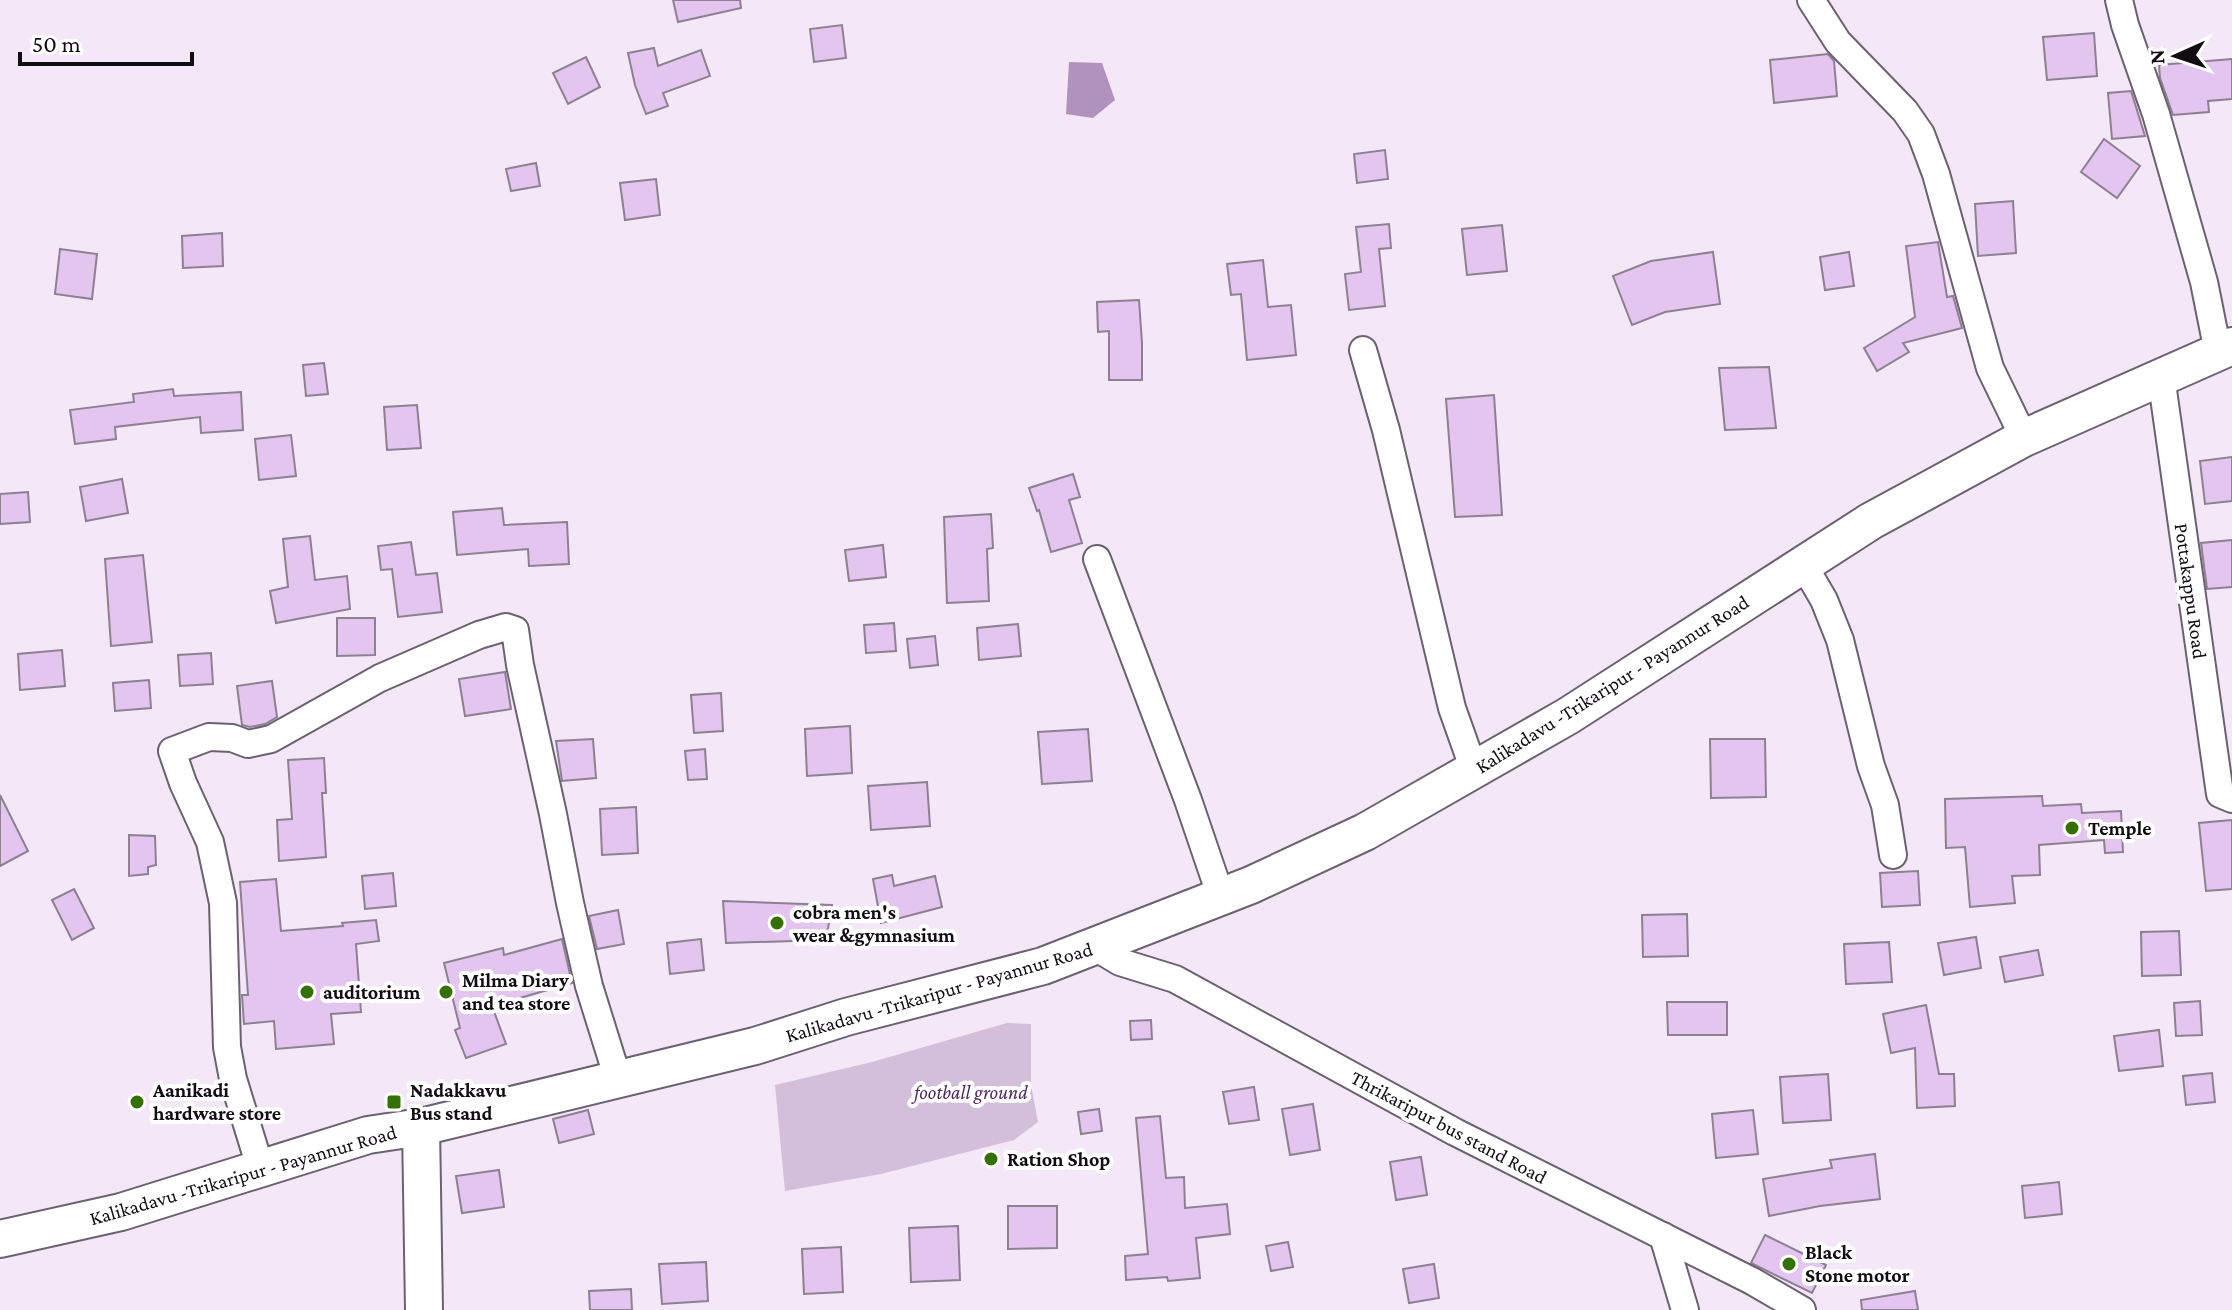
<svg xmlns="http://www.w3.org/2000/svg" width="2232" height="1310" font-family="'Crimson Pro',serif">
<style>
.green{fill:#d3bfda}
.water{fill:#b092bc}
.building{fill:#e4c5f0;stroke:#8c8190;stroke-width:2}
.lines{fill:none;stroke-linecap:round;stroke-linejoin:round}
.street-casing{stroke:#6c6171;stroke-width:30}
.secondary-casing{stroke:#6c6171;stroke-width:40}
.street{stroke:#fff;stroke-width:26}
.secondary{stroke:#fff;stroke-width:36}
.poi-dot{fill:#347003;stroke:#fff;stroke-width:3}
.labels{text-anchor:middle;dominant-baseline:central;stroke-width:8;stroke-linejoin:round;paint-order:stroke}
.street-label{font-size:20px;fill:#110d12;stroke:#fff}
.poi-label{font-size:20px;font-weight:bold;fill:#110d12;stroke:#fff;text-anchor:start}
.park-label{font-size:20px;font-style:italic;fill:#512b5f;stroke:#fff}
</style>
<rect width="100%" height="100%" fill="#f3e7f8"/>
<!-- green -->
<polygon class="green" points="1007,1023 1031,1024 1031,1085 1038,1122 1014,1140 881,1174 785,1191 775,1085 872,1062"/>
<!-- water -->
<polygon class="water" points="1069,62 1102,63 1115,100 1093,118 1066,114"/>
<!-- building -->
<g class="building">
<polygon points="673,0 740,0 741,8 678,22"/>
<polygon points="842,25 846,58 814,62 810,29"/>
<polygon points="2094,33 2097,76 2047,80 2043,37"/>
<polygon points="654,48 658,66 701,50 710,76 663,93 668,106 646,114 635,85 628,53"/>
<polygon points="1828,54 1834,61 1837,96 1774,103 1770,60"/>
<polygon points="586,57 600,87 568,104 553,73"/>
<polygon points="2232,59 2232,99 2208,101 2209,112 2173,115 2160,78 2159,65"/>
<polygon points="2131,91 2145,136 2112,139 2108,93"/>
<polygon points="2104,139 2140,166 2117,198 2081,172"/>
<polygon points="1385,150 1388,179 1357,183 1354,154"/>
<polygon points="536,163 540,186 511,191 506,169"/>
<polygon points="656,179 660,215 625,220 620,183"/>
<polygon points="2013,201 2016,253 1978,256 1975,204"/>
<polygon points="1389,224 1391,248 1379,249 1385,306 1349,310 1345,274 1361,272 1356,227"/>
<polygon points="1502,225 1507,271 1467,275 1462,229"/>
<polygon points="222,233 223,266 183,268 182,236"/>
<polygon points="1938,242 1947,297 1953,296 1962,328 1903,343 1909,352 1877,371 1864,348 1915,317 1906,246"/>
<polygon points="60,249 97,254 92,299 55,294"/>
<polygon points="1713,252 1720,304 1665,312 1632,325 1613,276 1651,261"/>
<polygon points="1849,252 1854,286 1825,290 1820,257"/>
<polygon points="1263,260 1268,307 1291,305 1296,355 1247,360 1241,294 1231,295 1227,264"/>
<polygon points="1139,300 1142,343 1142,380 1109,380 1109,331 1098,332 1097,302"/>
<polygon points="324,363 328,394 306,396 303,365"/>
<polygon points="1769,367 1776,428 1725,430 1719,368"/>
<polygon points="173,389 174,396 241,392 243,430 201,433 200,417 115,427 116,439 75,444 70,410 134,402 133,394"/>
<polygon points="1494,395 1502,515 1455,517 1446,399"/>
<polygon points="417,405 421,448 387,450 384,407"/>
<polygon points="291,435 296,476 259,480 255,439"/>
<polygon points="2232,457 2232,501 2205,504 2200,461"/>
<polygon points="1073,474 1080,497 1069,500 1082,543 1051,552 1039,510 1037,511 1029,488"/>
<polygon points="122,479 128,513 86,521 80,487"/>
<polygon points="28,492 30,522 0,524 0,494"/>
<polygon points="502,508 504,525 567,522 569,564 529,566 528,549 457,555 453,512"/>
<polygon points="991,514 993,548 987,549 989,601 947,603 944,517"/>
<polygon points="310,536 315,580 347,576 350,609 276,623 270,591 288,587 283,539"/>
<polygon points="2232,540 2232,587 2207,589 2201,543"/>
<polygon points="411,542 416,575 437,573 442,612 398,617 392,569 381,570 378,546"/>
<polygon points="883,545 886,577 849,581 845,550"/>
<polygon points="143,555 152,642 111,646 105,559"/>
<polygon points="337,618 375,618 375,655 337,656"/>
<polygon points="894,623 896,651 866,653 864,625"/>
<polygon points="1018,624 1021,656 979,660 977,628"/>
<polygon points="935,636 938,665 910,668 907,639"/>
<polygon points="62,650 65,686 20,690 18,654"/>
<polygon points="211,653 213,684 180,686 178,655"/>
<polygon points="505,672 511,709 465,716 459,679"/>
<polygon points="149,680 151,708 115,711 113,683"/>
<polygon points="272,681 277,717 265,724 250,727 242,725 237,686"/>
<polygon points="721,693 723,731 694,733 691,695"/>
<polygon points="850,726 852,773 807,776 805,729"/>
<polygon points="1088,729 1092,781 1042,784 1038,732"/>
<polygon points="593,739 596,778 562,781 556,741"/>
<polygon points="1710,739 1765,739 1766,797 1711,798"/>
<polygon points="705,749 707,779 688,780 685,751"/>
<polygon points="324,758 326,793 322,793 326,857 279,861 277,820 292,819 288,760"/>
<polygon points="927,782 930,826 871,830 868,786"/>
<polygon points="0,795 28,851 0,866"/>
<polygon points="2042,796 2043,806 2081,804 2082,813 2121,811 2123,852 2105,853 2104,840 2039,845 2040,875 2012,876 2015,903 1970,907 1965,847 1946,848 1945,799"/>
<polygon points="636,807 638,853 602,855 600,809"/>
<polygon points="2232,820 2232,889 2206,891 2199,823"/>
<polygon points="129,835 155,836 156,865 148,867 148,874 129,876"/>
<polygon points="1918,871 1920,905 1882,907 1880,873"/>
<polygon points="393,873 396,906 365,909 362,876"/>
<polygon points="892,875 894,886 935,876 942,907 881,923 873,879"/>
<polygon points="276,879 281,931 343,926 342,923 376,920 379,941 356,944 361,1012 331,1014 334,1044 276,1049 274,1021 244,1024 242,995 248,995 240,882"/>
<polygon points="74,889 94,928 72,940 52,900"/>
<polygon points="723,901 832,905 826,940 726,943"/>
<polygon points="618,910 624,944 597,949 589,916"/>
<polygon points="1687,914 1688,956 1643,957 1642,915"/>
<polygon points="2179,931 2181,975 2142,976 2141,932"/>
<polygon points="1976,937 1981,968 1944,975 1938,943"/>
<polygon points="562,939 572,983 492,1006 506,1044 466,1058 455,1030 460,1028 444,963 503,948 504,955"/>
<polygon points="701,939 704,970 670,974 667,943"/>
<polygon points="1889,942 1892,982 1846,984 1844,944"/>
<polygon points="2038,950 2043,975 2005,982 2000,957"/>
<polygon points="2200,1001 2202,1035 2176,1036 2174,1003"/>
<polygon points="1667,1002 1727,1002 1727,1035 1668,1035"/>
<polygon points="1926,1005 1939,1074 1954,1074 1955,1106 1917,1108 1915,1048 1891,1053 1883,1014"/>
<polygon points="1151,1020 1152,1039 1131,1040 1130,1021"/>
<polygon points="2159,1030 2163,1066 2119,1071 2114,1036"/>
<polygon points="2212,1073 2215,1102 2186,1105 2183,1076"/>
<polygon points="1828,1074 1831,1120 1783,1123 1780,1077"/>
<polygon points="1254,1087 1259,1120 1229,1124 1223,1092"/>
<polygon points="1313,1104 1320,1150 1290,1155 1282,1109"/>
<polygon points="1099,1109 1102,1131 1081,1134 1078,1112"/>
<polygon points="588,1110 594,1134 559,1143 553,1119"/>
<polygon points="1753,1110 1758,1154 1716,1158 1712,1114"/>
<polygon points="1160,1116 1166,1178 1184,1177 1185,1208 1227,1204 1230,1234 1196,1238 1200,1278 1168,1281 1167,1277 1126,1280 1125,1256 1148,1254 1136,1118"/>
<polygon points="1875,1154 1880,1199 1820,1206 1769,1216 1763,1179 1832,1168 1830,1160"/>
<polygon points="1421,1157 1427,1195 1396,1200 1390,1162"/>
<polygon points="499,1170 504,1207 462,1213 456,1176"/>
<polygon points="2059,1182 2062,1214 2025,1218 2022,1186"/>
<polygon points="1008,1206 1057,1206 1057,1248 1008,1249"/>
<polygon points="958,1226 960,1280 911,1282 909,1228"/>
<polygon points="1765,1235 1826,1265 1812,1293 1751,1263"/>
<polygon points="1288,1242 1293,1267 1271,1271 1266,1246"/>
<polygon points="841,1247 843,1292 804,1294 802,1249"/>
<polygon points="706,1262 708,1301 662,1304 659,1264"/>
<polygon points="1434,1264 1439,1298 1409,1303 1403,1269"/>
<polygon points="631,1289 632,1310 590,1310 589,1291"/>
<polygon points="1915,1291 1918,1310 1862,1310 1861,1300"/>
</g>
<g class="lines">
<defs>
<g id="street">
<polyline points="1811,0 1838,42 1905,111 1921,134 1936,174 1990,368 2024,438"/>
<polyline points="2119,0 2125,25 2156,114 2204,282 2218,352"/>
<polyline points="1363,350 1386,430 1452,708 1474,770"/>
<polyline points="2161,376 2220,794 2232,799"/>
<polyline points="1097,559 1188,800 1221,897"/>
<polyline points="1803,564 1824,600 1840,640 1871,766 1885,805 1893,855"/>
<polyline points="1095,947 1120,962 1175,979 1455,1132 1752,1281 1802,1310"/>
<polyline points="261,1170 233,1079 227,1047 223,903 210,842 183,783 172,751 209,737 232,738 248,744 271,739 380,678 479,635 506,627 515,630 520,665 553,814 570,903 589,986 618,1079"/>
<polyline points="1663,1236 1685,1310"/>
</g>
<g id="secondary">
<polyline points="421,1127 424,1310"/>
<polyline points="0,1239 121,1212 368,1135 421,1127 755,1046 846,1017 1043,966 1251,885 1365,832 1568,716 1871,521 2024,438 2232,346"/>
</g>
</defs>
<!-- street casing -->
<use href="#street" class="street-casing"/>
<!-- secondary casing -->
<use href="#secondary" class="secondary-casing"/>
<!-- street -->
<use href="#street" class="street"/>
<!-- secondary -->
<use href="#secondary" class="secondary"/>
</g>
<!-- markers -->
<g class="poi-dot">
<circle cx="2072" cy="828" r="8"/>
<circle cx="777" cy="923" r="8"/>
<circle cx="307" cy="992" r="8"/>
<circle cx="446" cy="992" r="8"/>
<circle cx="137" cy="1102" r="8"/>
<rect x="386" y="1094" width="16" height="16" rx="4"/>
<circle cx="991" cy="1159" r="8"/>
<circle cx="1789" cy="1264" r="8"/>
</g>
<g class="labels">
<!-- street labels -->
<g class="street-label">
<text transform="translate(2191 591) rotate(82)">Pottakappu Road</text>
<text transform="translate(1612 684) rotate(-32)">Kalikadavu -Trikaripur - Payannur Road</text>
<text transform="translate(939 992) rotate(-16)">Kalikadavu -Trikaripur - Payannur Road</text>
<text transform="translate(1449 1127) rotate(28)">Thrikaripur bus stand Road</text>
<text transform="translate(243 1175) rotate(-16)">Kalikadavu -Trikaripur - Payannur Road</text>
</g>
<!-- poi labels -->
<g class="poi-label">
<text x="2088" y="828">Temple</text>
<text x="793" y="912">cobra men's<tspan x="793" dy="23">wear &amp;gymnasium</tspan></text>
<text x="462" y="980">Milma Diary<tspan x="462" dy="23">and tea store</tspan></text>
<text x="323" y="992">auditorium</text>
<text x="153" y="1090">Aanikadi<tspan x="153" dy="23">hardware store</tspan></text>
<text x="410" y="1090">Nadakkavu<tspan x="410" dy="23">Bus stand</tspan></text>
<text x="1007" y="1159">Ration Shop</text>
<text x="1805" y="1252">Black<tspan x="1805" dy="23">Stone motor</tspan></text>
</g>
<!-- park labels -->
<g class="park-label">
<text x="971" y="1092">football ground</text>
</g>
</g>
<!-- north arrow -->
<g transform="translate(2176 56) rotate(267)" stroke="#ffffff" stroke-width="6" paint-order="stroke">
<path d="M0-6L14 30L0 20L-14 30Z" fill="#110d12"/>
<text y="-12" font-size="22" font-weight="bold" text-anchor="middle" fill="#110d12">N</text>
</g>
<!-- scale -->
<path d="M20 52v12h172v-12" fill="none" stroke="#110d12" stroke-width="4"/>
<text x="32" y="52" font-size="24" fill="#110d12" stroke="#ffffff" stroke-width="6" paint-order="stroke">50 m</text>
</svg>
